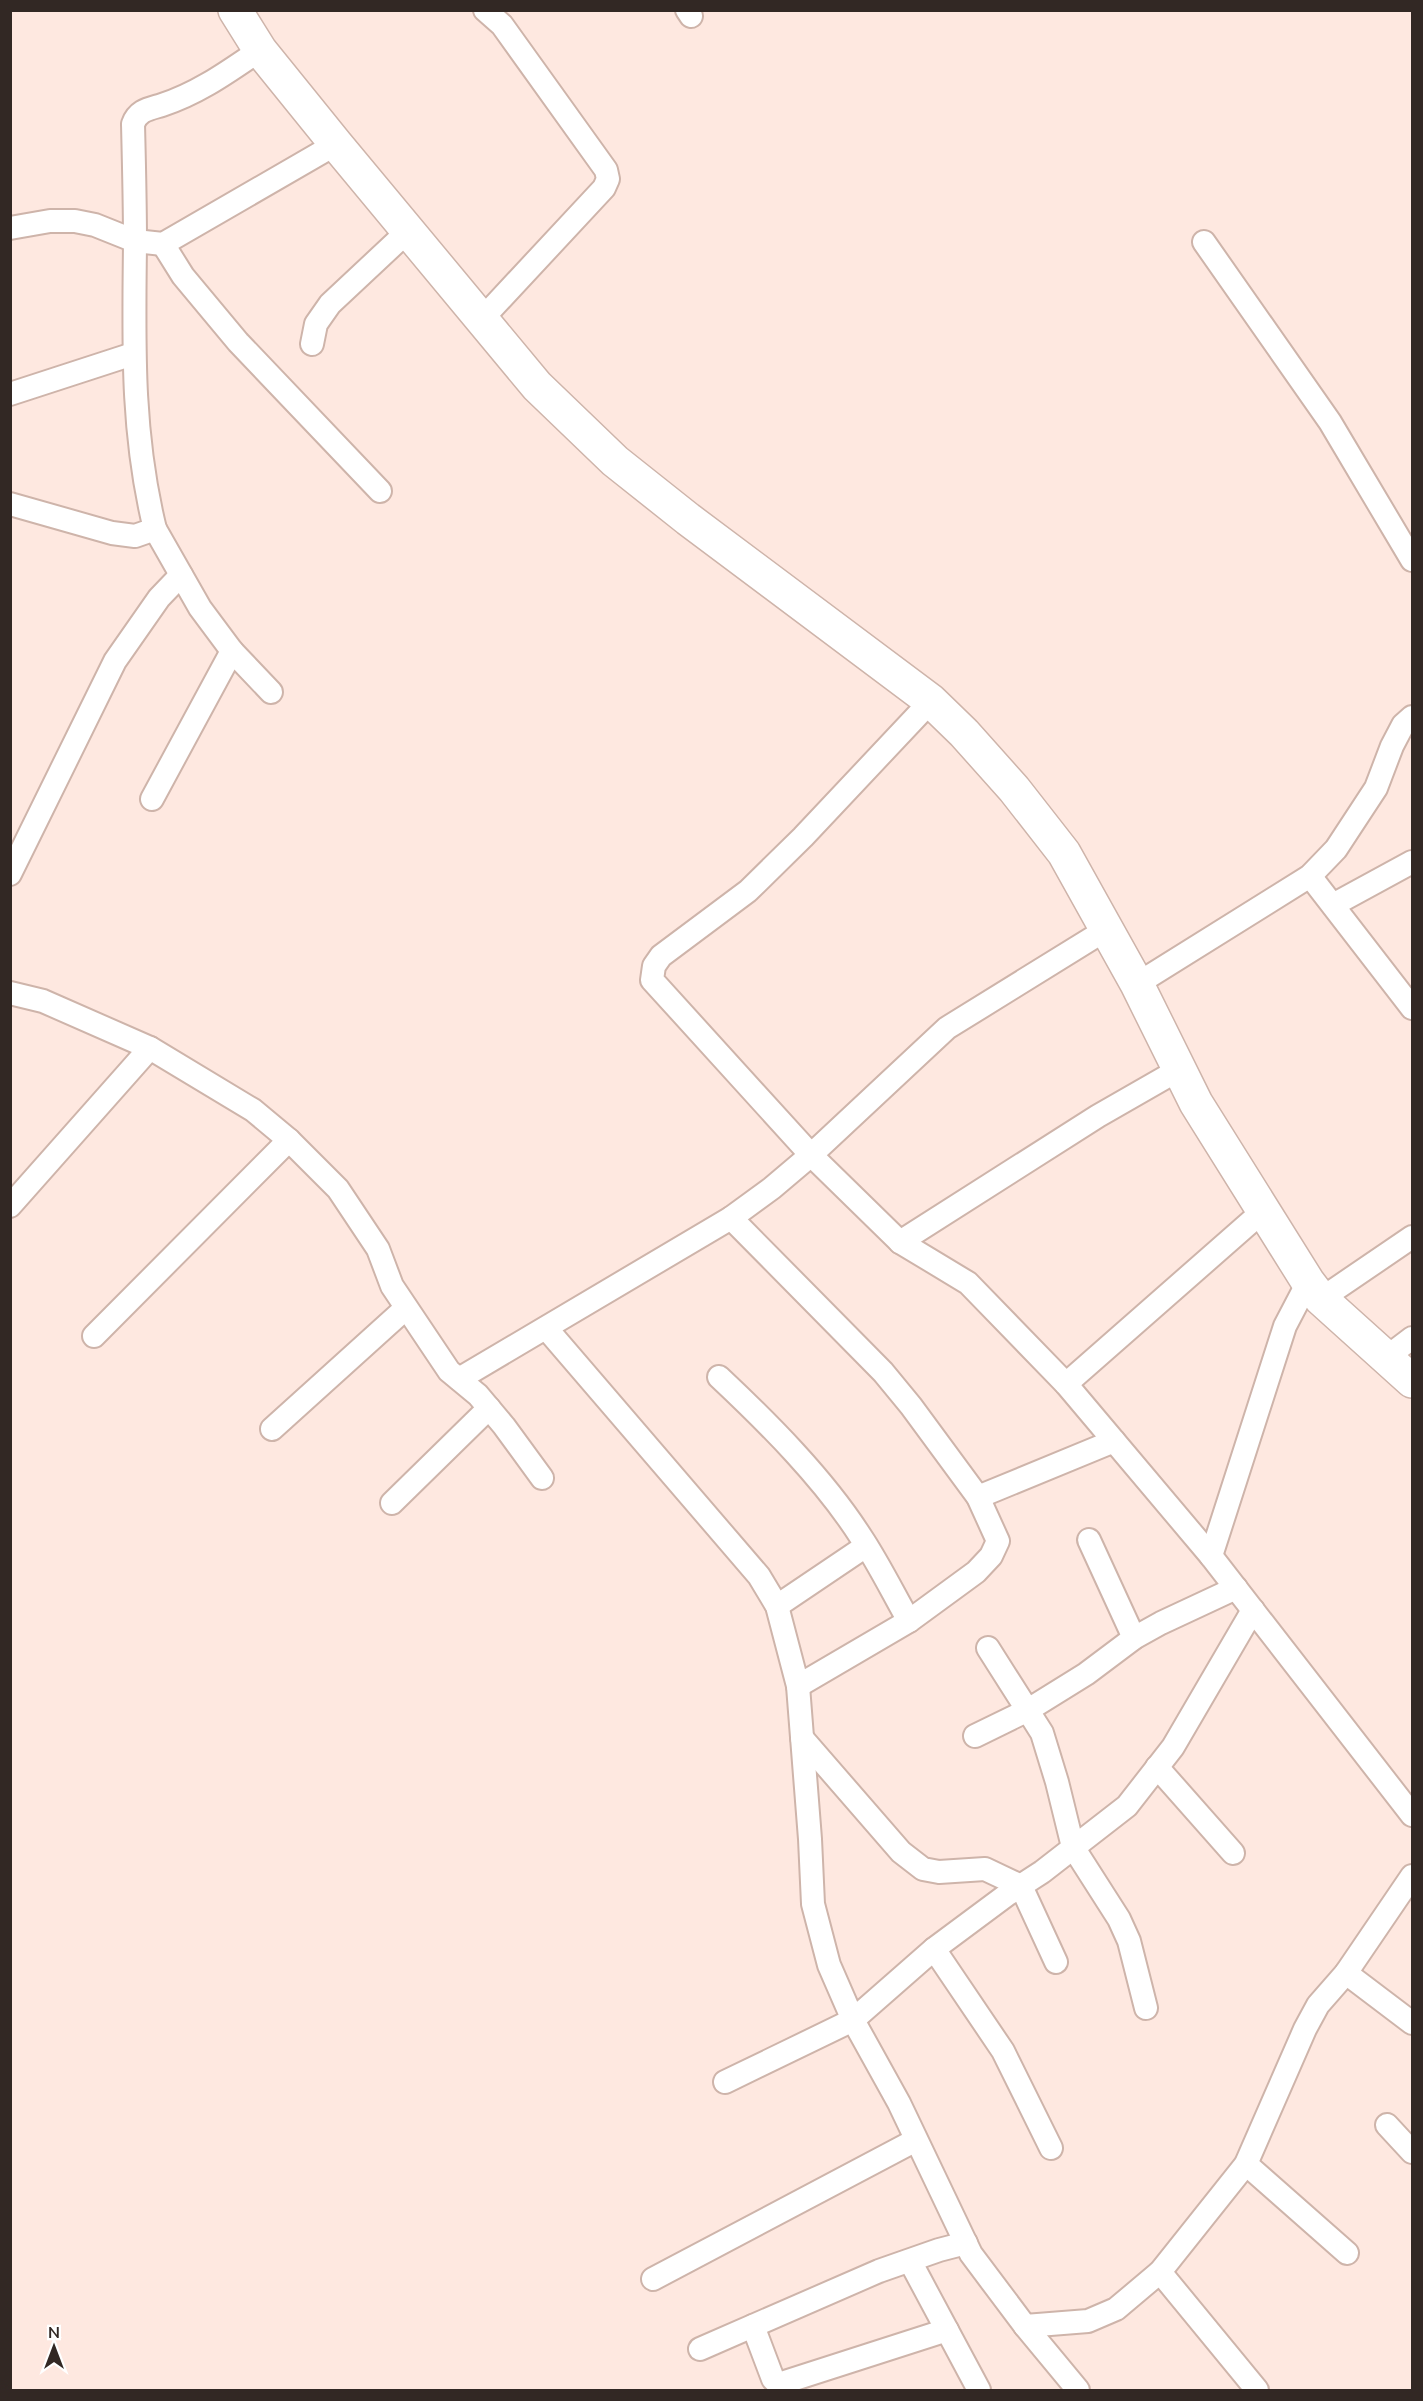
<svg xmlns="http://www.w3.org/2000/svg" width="1423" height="2401" font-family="'Nunito Sans',sans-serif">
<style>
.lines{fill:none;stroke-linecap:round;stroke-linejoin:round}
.street-casing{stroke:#ceb4aa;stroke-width:26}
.secondary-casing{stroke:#ceb4aa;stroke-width:36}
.street{stroke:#fff;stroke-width:22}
.secondary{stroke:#fff;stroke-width:33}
</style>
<rect width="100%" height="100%" fill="#fee8e0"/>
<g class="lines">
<defs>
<g id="street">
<polyline points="687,10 691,16"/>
<polyline points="10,228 50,221 75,221 95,225 135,241 163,244 336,144"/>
<polyline points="1204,242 1330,422 1412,560"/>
<polyline points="163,244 183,276 238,342 380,491"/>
<polyline points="482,319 604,188 608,179 606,170 502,25 485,10"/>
<polyline points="312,344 316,324 330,304 408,231"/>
<polyline points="10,394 133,354"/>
<path d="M10,504L112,533L135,536L155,529C131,432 134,341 135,243C135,203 134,164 133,124C138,110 149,109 162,105C199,93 229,71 260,50"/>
<polyline points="155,529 200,608 232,651 271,692"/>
<polyline points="931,701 803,837 748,891 661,956 654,966 652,980 811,1155 900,1242 968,1283 1066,1384 1211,1556 1412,1815"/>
<polyline points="152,799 232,651"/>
<polyline points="10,874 115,661 159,598 181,575"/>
<polyline points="1310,876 1412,1008"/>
<polyline points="1333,905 1412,862"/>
<polyline points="1137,984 1310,876 1336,849 1376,788 1392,746 1403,725 1412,717"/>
<polyline points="10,993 43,1001 150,1048 253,1110 289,1140 338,1189 378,1249 392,1286 449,1371 478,1395 504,1426 542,1478"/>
<polyline points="10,1206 150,1048"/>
<polyline points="731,1218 883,1372 911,1406 978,1497 998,1541 991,1556 976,1572 909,1621 798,1686"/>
<polyline points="900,1242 1098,1116 1180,1069"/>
<polyline points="1321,1299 1412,1237"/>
<polyline points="546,1328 759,1576 777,1606 798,1686 810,1839 813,1904 829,1965 853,2020 899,2103 971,2254 1025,2326 1078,2390"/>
<polyline points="94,1336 289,1140"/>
<polyline points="1387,1357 1412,1338"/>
<path d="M719,1377C769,1424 824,1479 861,1537C879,1564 893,1593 909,1621"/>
<polyline points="459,1379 731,1218 772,1188 811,1155 947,1028 1107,929"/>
<polyline points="1066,1384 1263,1211"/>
<polyline points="272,1429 406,1308"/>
<polyline points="978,1497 1114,1441"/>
<polyline points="392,1503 489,1408"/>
<polyline points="1089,1540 1134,1638"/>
<polyline points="1211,1556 1285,1326 1308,1282"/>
<polyline points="777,1606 866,1546"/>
<polyline points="988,1648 1042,1733 1057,1782 1073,1847 1119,1919 1129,1941 1146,2008"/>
<polyline points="975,1736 1028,1710 1086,1674 1134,1638 1161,1623 1236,1588"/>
<polyline points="802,1738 901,1852 923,1869 939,1872 985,1869 1021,1886 1056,1962"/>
<polyline points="1157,1767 1233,1853"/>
<polyline points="934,1949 1003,2051 1051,2148"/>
<polyline points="1346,1973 1412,2023"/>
<polyline points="725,2082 853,2020 934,1949 1008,1894 1042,1872 1127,1806 1173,1747 1253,1610"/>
<polyline points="1387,2125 1412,2152"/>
<polyline points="1246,2164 1347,2253"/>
<polyline points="910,2261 979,2390"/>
<polyline points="1160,2272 1257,2390"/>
<polyline points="653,2279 916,2140"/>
<polyline points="753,2326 773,2379 776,2382 782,2383 947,2330"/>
<polyline points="1025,2326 1088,2321 1116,2309 1160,2272 1246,2164 1305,2029 1318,2005 1346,1973 1412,1876"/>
<polyline points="700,2349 879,2271 939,2250 966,2243"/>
</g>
<polyline id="secondary" points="235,10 260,50 336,144 537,386 615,461 688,519 931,701 964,733 1014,789 1064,853 1137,984 1196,1103 1308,1282 1321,1299 1412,1381"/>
</defs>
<!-- street casing -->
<use href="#street" class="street-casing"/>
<!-- secondary casing -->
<use href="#secondary" class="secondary-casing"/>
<!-- street -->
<use href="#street" class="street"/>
<!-- secondary -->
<use href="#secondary" class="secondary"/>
</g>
<!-- border -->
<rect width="1423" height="2401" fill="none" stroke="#322824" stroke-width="24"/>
<!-- north arrow -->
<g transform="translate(54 2347)" stroke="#ffffff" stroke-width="4.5" paint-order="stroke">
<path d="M0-4.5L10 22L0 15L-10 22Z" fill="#322824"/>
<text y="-9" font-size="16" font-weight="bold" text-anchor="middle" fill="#322824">N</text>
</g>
</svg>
